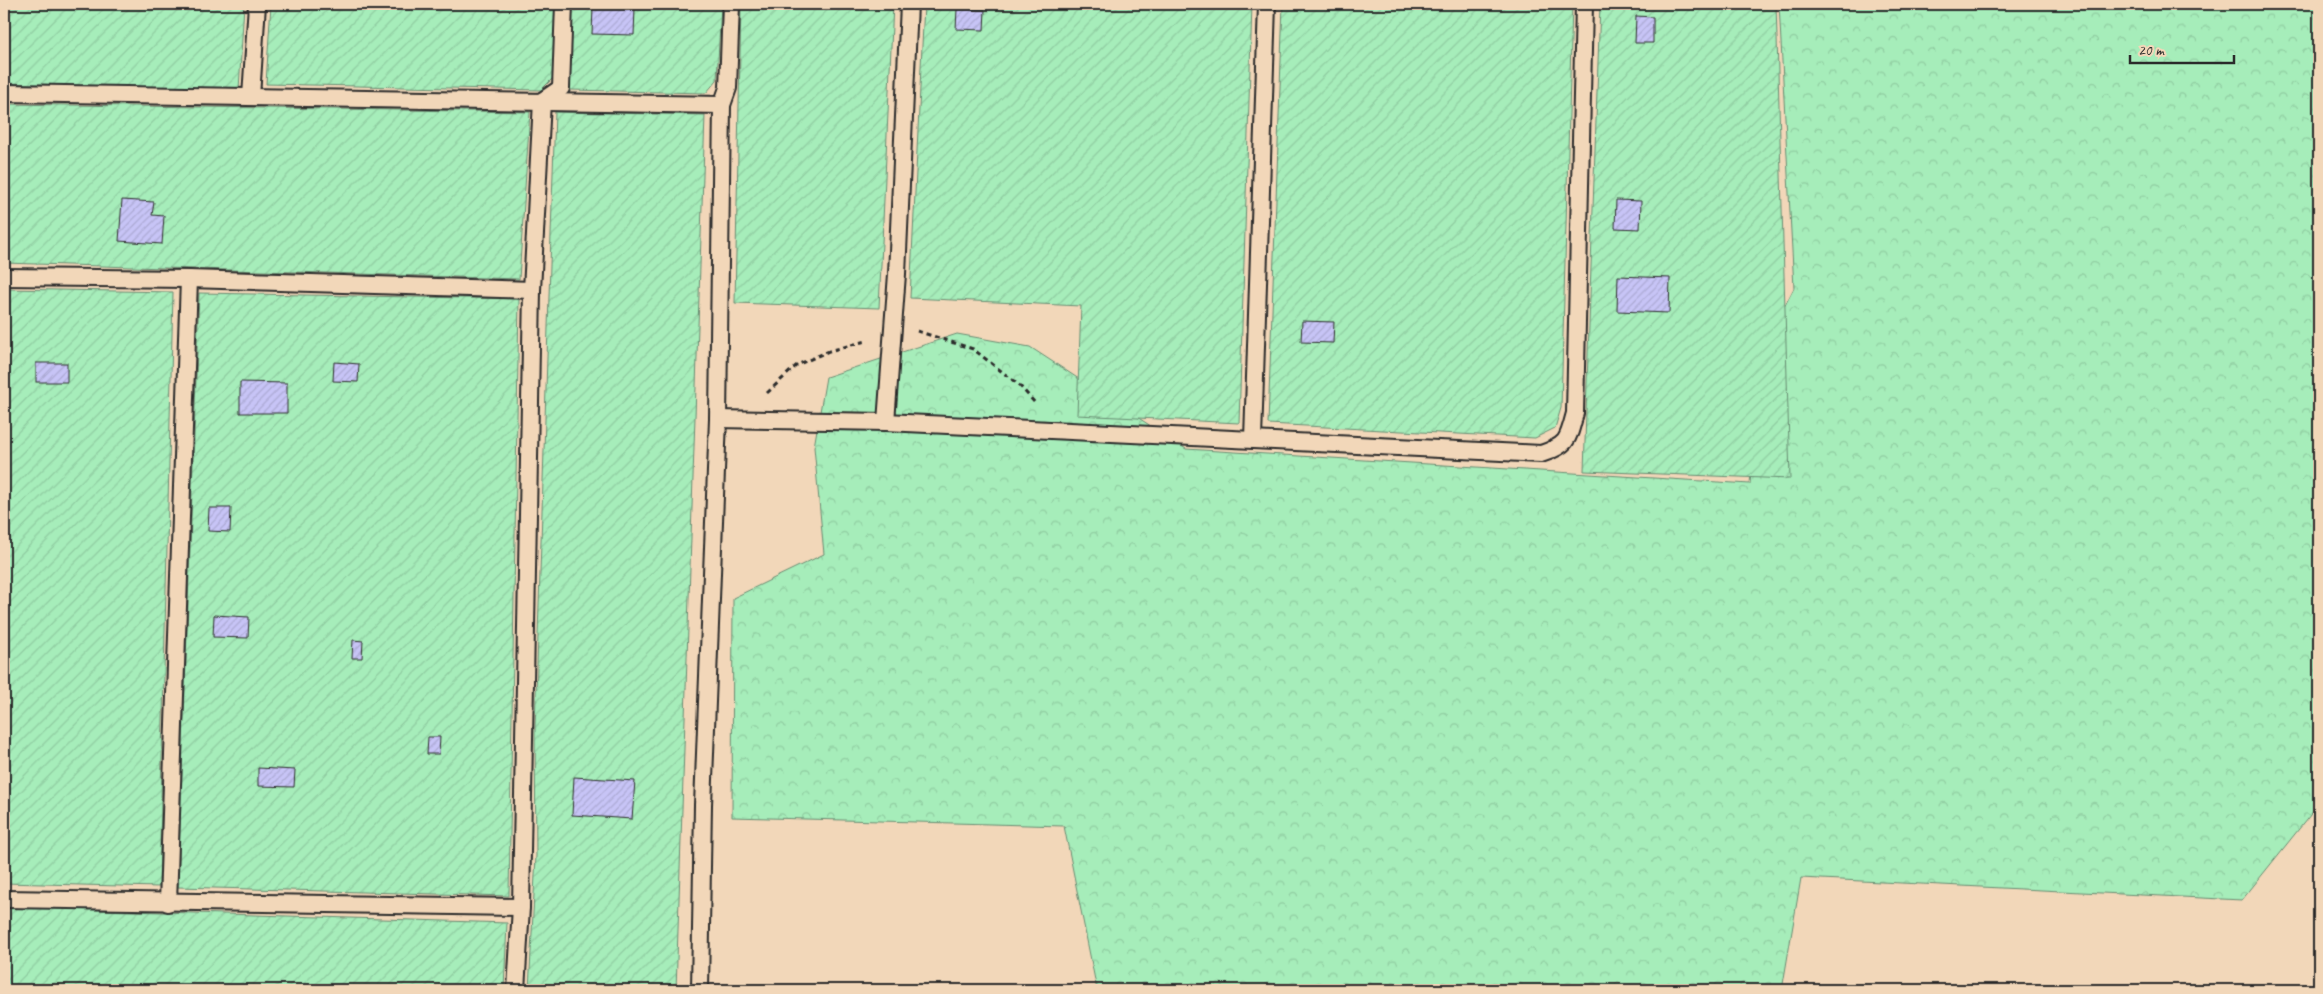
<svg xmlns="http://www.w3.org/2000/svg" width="2323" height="994" font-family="Caveat,sans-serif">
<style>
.forest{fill:url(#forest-crowns);stroke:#688c72}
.garden{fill:url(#garden-furrows);stroke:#688c72}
.building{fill:url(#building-hatch);stroke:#2b2b2b}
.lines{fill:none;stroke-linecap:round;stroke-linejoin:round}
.service-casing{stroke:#2b2b2b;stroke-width:20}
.path{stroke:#2b2b2b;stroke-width:3;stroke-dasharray:5 4;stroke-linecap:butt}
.service{stroke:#f2d7b9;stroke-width:16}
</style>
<defs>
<pattern id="forest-crowns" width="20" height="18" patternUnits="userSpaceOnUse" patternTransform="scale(1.25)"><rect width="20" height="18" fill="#a6edba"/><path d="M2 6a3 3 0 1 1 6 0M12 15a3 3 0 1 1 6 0" fill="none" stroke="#8fcba0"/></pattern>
<pattern id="garden-furrows" width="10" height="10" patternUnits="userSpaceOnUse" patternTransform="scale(1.25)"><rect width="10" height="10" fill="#a6edba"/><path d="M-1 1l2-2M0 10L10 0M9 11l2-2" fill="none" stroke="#8fcba0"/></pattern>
<pattern id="building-hatch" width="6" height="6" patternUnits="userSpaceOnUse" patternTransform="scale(1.25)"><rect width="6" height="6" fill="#c7c4f6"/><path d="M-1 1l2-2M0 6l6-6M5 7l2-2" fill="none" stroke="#aba9d3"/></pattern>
</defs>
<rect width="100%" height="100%" fill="#f2d7b9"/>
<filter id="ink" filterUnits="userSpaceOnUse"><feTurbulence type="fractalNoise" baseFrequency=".02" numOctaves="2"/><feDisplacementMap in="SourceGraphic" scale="10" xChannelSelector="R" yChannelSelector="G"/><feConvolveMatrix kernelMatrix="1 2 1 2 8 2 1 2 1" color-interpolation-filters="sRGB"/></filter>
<g filter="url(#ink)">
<!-- forest -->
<polygon class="forest" points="1779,4 2319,4 2319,804 2242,900 1801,878 1782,990 1097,990 1064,826 732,817 733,598 824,554 814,447 826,377 957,334 1030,347 1186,449 1750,484 1761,351 1794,288"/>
<!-- garden -->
<g class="garden">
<polygon points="4,4 244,4 239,90 4,83"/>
<polygon points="271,4 555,4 554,77 541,90 266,84"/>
<polygon points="572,4 721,4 717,80 706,93 570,90"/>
<polygon points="741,4 893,4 879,308 735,303"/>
<polygon points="924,4 1252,4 1239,423 1077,415 1081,306 910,298"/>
<polygon points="1283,4 1572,4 1561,408 1555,428 1535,438 1268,424"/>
<polygon points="1600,4 1776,4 1790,479 1584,471"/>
<polygon points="4,104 530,112 519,279 4,263"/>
<polygon points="555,112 705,115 676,990 529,990 536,856 535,727"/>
<polygon points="4,289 173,292 159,887 4,883"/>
<polygon points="199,293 519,299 509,896 178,887"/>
<polygon points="4,907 507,923 504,990 4,990"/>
</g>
<!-- building -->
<g class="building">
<polygon points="593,7 635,8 634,35 592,34"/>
<polygon points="957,9 985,10 984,30 956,29"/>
<polygon points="1636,16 1653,17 1653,43 1635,43"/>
<polygon points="122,200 154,202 152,215 164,216 162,244 119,241"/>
<polygon points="1616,200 1641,201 1640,229 1615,228"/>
<polygon points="1618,276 1670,278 1669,313 1617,311"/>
<polygon points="1302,321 1334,322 1333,343 1301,342"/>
<polygon points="334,362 359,364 358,382 333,381"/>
<rect x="36" y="363" width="31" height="19"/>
<polygon points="240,382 287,383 287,413 240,413"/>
<polygon points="209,508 231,508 230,532 208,531"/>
<polygon points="214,615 249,617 248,638 213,637"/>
<polygon points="353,640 363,641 362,658 352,658"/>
<polygon points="428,737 440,737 439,754 427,754"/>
<polygon points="258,768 295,770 294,787 258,786"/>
<polygon points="574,777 635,781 632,819 572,815"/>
</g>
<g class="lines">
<defs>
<g id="service">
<polyline points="4,93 722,105"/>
<polyline points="251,97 257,4"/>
<polyline points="542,101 561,88 564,4"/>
<polyline points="4,277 189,279 532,290"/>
<path d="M718,419L886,422L1541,454C1568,445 1568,440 1575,413L1584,4"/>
<polyline points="886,422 897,274 909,4"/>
<polyline points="1253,439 1267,4"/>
<polyline points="4,899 521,907"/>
<polyline points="168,903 189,279"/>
<polyline points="516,990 521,907 532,290 542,101"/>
<polyline points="700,990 703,805 718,419 722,105 728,88 731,4"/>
</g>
</defs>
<!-- service casing -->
<use href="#service" class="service-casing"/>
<!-- path -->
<g class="path">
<polyline points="917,331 973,349 1019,385 1035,403"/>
<polyline points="767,393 797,365 829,351 866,341"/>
</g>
<!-- service -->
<use href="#service" class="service"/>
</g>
</g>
<!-- margin -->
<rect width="2323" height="994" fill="none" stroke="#f2d7b9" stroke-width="20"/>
<rect x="10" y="10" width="2303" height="974" fill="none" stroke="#2b2b2b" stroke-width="2" filter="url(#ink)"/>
<!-- scale -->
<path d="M2130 55v8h104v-8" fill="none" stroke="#2b2b2b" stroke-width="2.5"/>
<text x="2138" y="55" font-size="15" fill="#2b2b2b" stroke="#f2d7b9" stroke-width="4" paint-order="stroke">20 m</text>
</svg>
